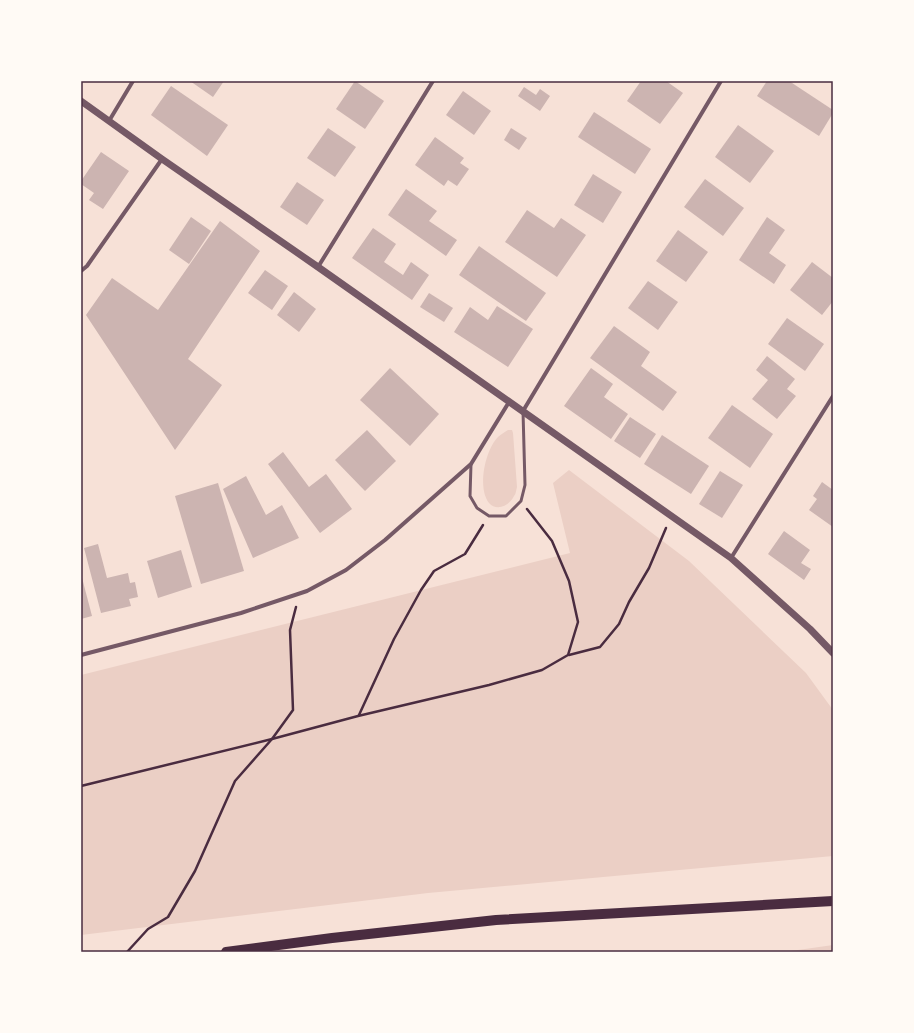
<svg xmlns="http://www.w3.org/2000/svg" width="914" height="1033" font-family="'Libre Baskerville',serif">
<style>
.green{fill:#ebcfc5}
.building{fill:#ccb4b1}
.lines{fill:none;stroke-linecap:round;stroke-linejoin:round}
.path{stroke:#4a2c40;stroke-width:2.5}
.service{stroke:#755966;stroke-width:3}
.minor{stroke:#755966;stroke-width:4}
.tertiary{stroke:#755966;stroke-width:7}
.primary{stroke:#4a2c40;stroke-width:10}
.neatline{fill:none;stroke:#4a2c40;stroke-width:1.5}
</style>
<rect width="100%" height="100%" fill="#f7e1d7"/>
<!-- green -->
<g class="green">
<path d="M508,430H512L513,433L517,487C516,490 516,494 514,496C510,505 497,512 489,503C477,488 485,450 498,437C501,434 505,432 508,430Z"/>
<polygon points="569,470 689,561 806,673 833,710 833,856 428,893 81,935 81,675 570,553 553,483"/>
<polygon points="833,945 833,952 781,952 784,952"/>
</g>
<!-- building -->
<g class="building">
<polygon points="190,81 224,81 213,97"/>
<polygon points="355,81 384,101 365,129 336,109"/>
<polygon points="641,81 666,81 683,93 660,124 627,101"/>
<polygon points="767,81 789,81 833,110 833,113 819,136 757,96"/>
<polygon points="171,86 228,125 207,156 151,115"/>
<polygon points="524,87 536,95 540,89 550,96 540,111 518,96"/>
<polygon points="463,91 491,111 474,135 446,115"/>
<polygon points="594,112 651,149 635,174 578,137"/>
<polygon points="738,125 774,151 750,183 715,157"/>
<polygon points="328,128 356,147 335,177 307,158"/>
<polygon points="511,128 527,138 519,150 504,140"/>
<polygon points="435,137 464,158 460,163 469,169 457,186 448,180 444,186 415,165"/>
<polygon points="101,152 129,171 103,209 89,200 94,193 81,184 81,181"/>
<polygon points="593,174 622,192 603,223 574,205"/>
<polygon points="705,179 744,208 723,236 684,207"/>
<polygon points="297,182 324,200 307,225 280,207"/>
<polygon points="406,189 437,211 429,221 457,240 446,256 388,215"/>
<polygon points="527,210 554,228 561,218 586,235 557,277 505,242"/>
<polygon points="191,217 211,231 189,264 169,250"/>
<polygon points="767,217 785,230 769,253 786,265 774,284 739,260"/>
<polygon points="220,221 260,251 188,359 222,385 175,450 86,315 112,278 158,310"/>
<polygon points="373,228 396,244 384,262 403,275 411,262 429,275 412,300 352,258"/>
<polygon points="678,230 708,252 686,282 656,261"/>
<polygon points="479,246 546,293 526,321 459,275"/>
<polygon points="812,262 833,278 833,301 822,315 790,290"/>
<polygon points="265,270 288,286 272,310 248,293"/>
<polygon points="648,281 678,302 658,330 628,308"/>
<polygon points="294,292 316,309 299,332 277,315"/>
<polygon points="429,293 453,308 444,322 420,307"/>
<polygon points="497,306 533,329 508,367 454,332 470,307 488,320"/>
<polygon points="787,318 824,344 805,371 768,344"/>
<polygon points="614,326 650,352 641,366 677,392 663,411 590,358"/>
<polygon points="767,356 795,379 787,389 796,396 777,419 752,399 768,380 756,370"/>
<polygon points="390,368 439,414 410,446 360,400"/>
<polygon points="591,368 613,384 604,397 628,414 611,439 564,406"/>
<polygon points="732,405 773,434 750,468 708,438"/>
<polygon points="630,417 656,434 640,458 614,441"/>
<polygon points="367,430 396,461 365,491 335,460"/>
<polygon points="662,435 709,466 691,494 644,464"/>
<polygon points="283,452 309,487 326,474 352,509 320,533 268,464"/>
<polygon points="720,471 743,485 722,518 699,504"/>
<polygon points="246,476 266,515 282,505 299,538 253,558 223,489"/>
<polygon points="822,482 833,490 833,527 809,510 817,499 813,496"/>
<polygon points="218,483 244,571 201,584 175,496"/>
<polygon points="784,531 810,550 801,563 811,569 804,580 768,554"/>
<polygon points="98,544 107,578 128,573 130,583 135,582 138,597 129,599 131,606 101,613 84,548"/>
<polygon points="181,550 192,587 158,598 147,561"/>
<polygon points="81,574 92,616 81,619"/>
</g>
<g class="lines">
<!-- path -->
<g class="path">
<polyline points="569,655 600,647 619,624 629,602 649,568 666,528"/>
<polyline points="359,715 394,639 421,590 434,571 465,554 483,525"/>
<polyline points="81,786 272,739 358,716 489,685 542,670 568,655 578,622 569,581 552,541 527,509"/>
<polyline points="127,952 148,929 168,917 195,871 235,781 272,739 293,710 290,630 296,607"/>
</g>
<!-- service -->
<polyline class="service" points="471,464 470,496 477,508 489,516 506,516 521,501 525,485 523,411"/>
<!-- minor -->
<g class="minor">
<polyline points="109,121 133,81"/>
<polyline points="318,267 433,81"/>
<polyline points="81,271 87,266 162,159"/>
<polyline points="523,411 721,81"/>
<polyline points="731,558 833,396"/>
<polyline points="81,655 241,613 307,591 346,570 385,540 471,464 509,402"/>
</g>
<!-- tertiary -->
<polyline class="tertiary" points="81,101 162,159 318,267 731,558 810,629 833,653"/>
<!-- primary -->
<polyline class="primary" points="226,952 332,938 496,920 833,901"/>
</g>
<!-- border -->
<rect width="914" height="1033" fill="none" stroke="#fffaf5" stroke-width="164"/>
<rect x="82" y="82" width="750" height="869" class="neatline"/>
</svg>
